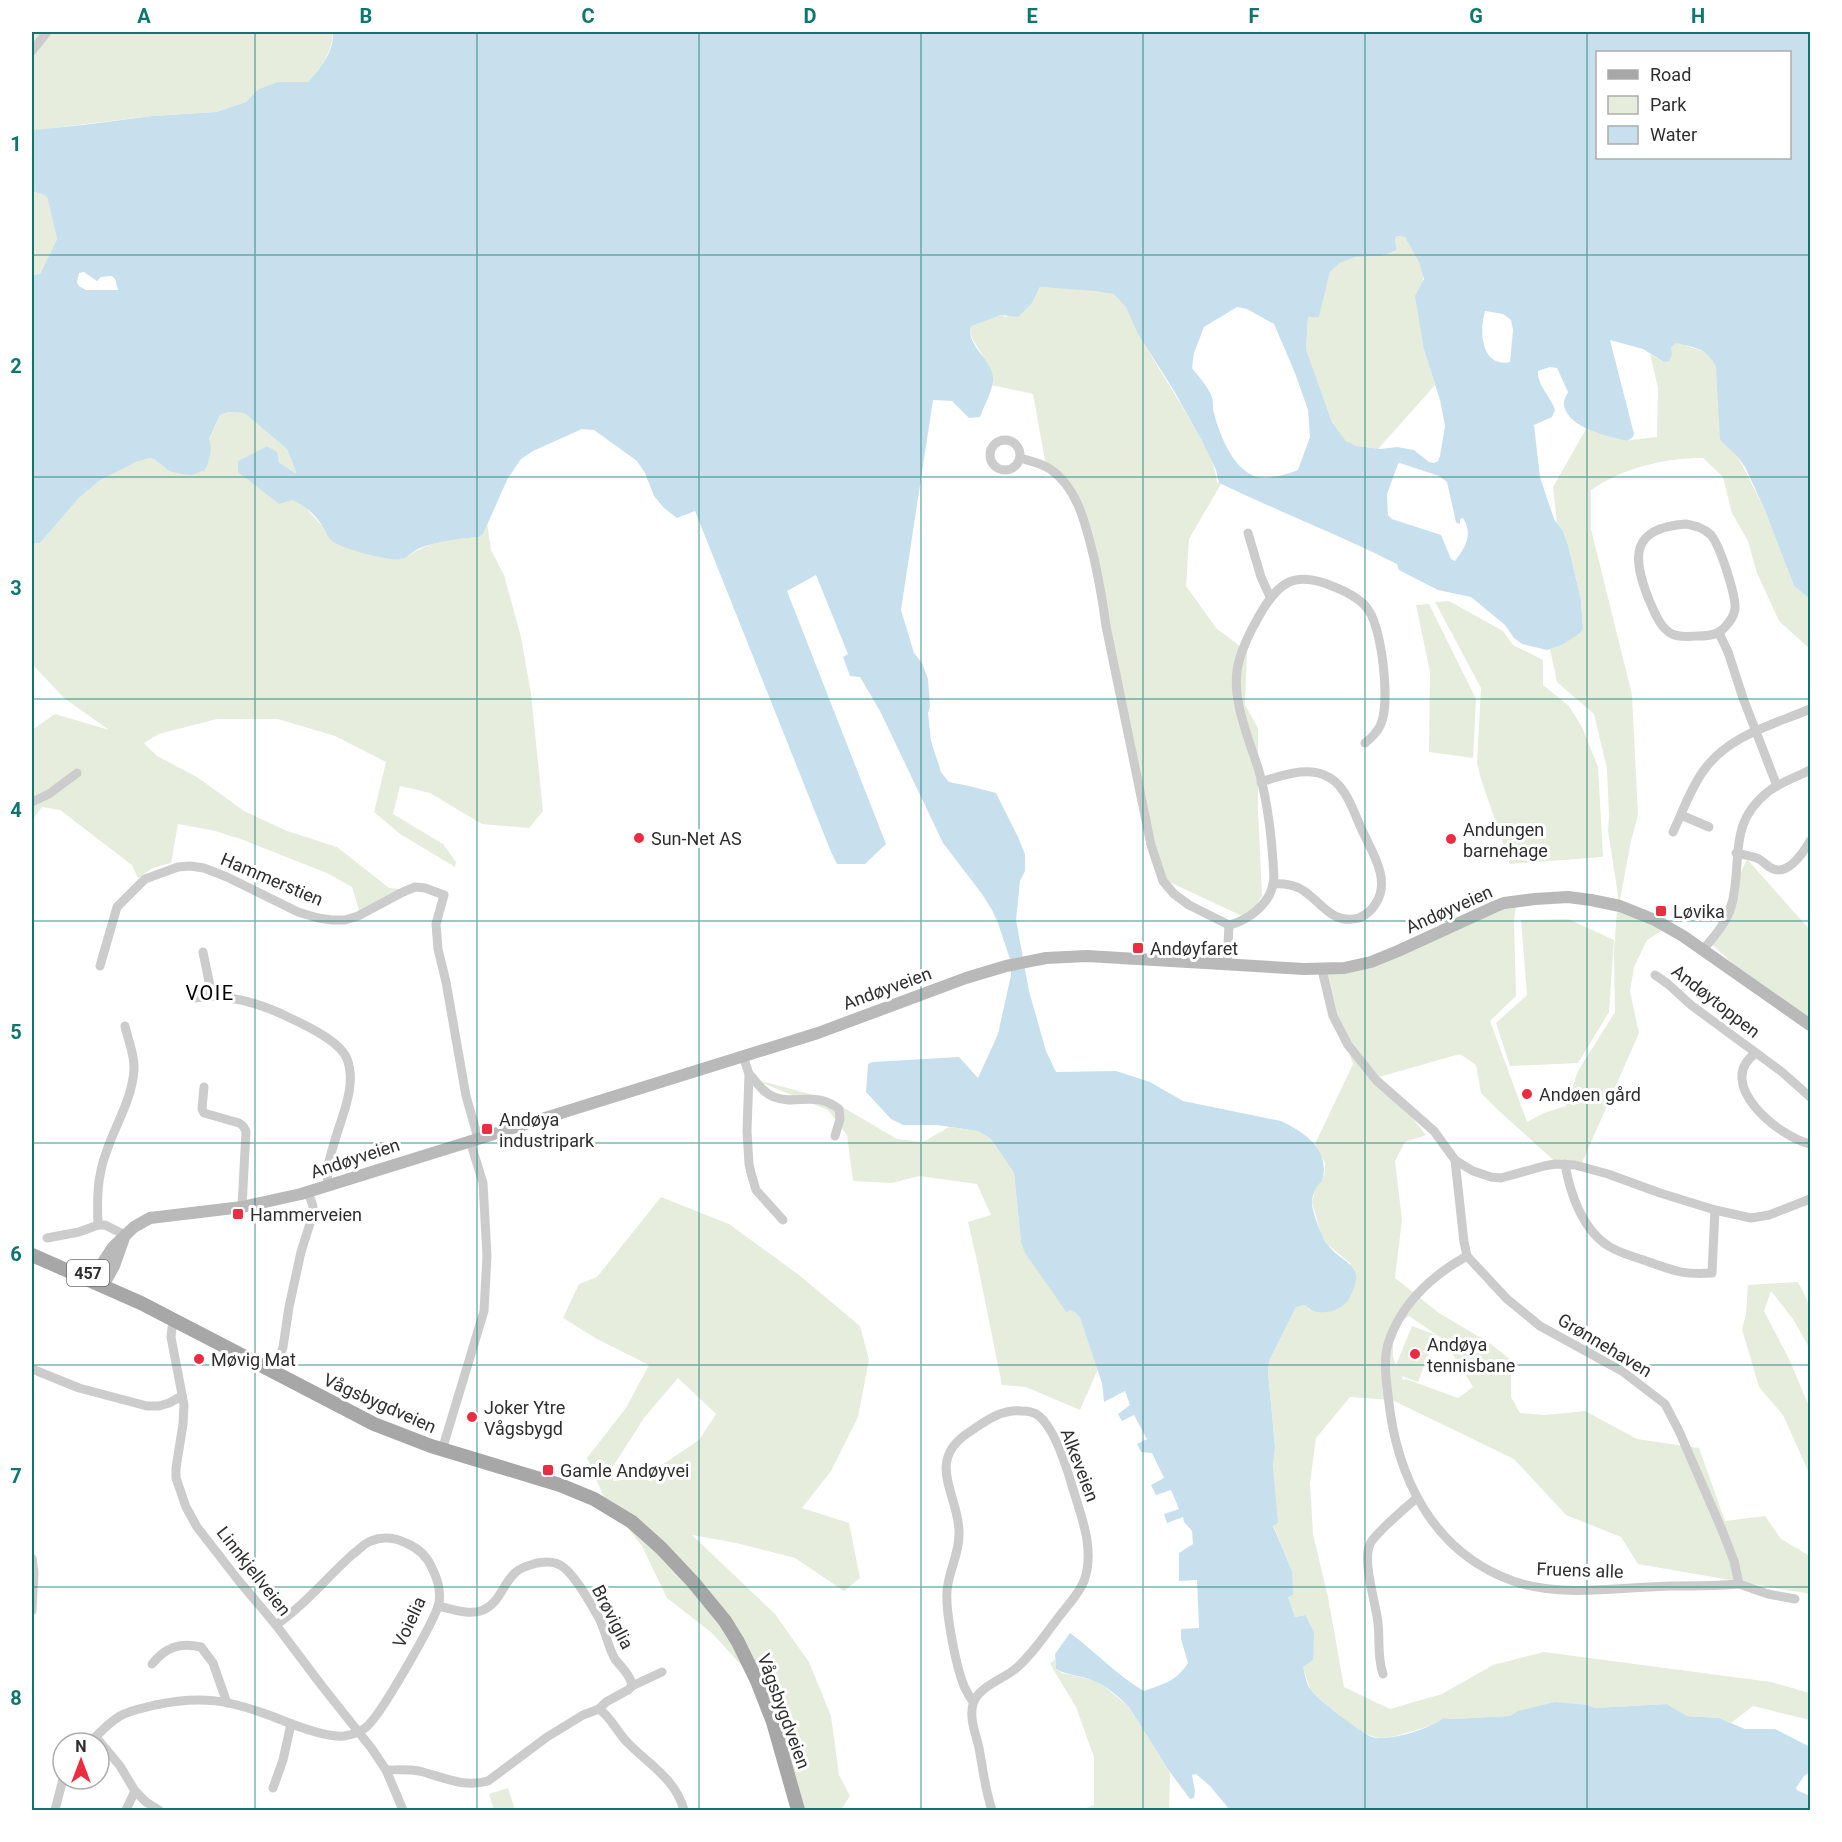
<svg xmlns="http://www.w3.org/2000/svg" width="1842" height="1842" font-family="Roboto,sans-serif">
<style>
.green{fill:#e6eddd;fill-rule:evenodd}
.water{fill:#c8e0ed;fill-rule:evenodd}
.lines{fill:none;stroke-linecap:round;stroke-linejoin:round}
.street{stroke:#ccc;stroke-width:9}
.secondary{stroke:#b9b9b9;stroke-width:12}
.primary{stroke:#a7a7a7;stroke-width:14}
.grid{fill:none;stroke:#0f766e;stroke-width:1.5;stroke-opacity:0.55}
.poi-dot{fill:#eb2c41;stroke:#fff;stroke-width:2}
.labels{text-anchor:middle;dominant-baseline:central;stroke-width:6;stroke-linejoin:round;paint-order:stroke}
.shield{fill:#fff;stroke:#6d6d6d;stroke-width:1.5}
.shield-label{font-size:16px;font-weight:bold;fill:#2f2f2f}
.poi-label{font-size:18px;fill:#2f2f2f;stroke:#fff;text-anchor:start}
.street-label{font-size:18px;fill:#2f2f2f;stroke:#fff}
.neighbourhood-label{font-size:20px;letter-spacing:1.5px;fill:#000;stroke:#fff}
.neatline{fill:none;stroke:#0f766e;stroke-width:2}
.grid-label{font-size:20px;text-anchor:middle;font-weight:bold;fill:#0f766e}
</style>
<rect width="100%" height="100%" fill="#fff"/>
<!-- green -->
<g class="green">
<path d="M35,32H333V33C332,53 321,67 308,82L257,90L246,102L216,112L152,116L37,130H32V37Z"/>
<polygon points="32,191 46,195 47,197 57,239 40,274 32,275"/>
<path d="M1396,236L1405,237C1413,250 1427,269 1422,285L1424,350L1435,385L1378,449L1357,446L1346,441L1332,422L1306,349L1308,317L1319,316L1330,272L1340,263L1356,257L1382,256L1397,250L1395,241Z"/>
<path d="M1040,287C1054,288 1104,289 1114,294C1127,301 1133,324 1140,336C1157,367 1177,396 1194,427C1204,444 1215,462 1217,482L1221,484L1189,539L1186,586L1217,629L1247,651L1245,705L1258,728V810L1262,896L1250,914L1244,917L1163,879L1150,853L1091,549L1070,490L1046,466L1033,394L991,385L993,382C989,372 985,362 981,353C976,344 968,336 971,325L1001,315L1006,317L1032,303Z"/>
<path d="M1676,342L1708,353L1716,367L1738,457L1764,508L1794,586L1810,599V649L1779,621L1757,573L1748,541L1732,513L1723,477L1703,458C1664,458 1623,468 1591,490V529L1632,695L1638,815L1631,841L1619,905L1674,923L1647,940L1634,967L1630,992L1639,1033L1581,1165H1559L1498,1110L1481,1093L1476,1065L1460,1054L1379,1077L1426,1135L1405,1142L1395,1161L1402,1220L1395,1278L1439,1313L1488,1342L1511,1360V1397L1520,1413L1545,1415L1585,1411L1637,1439L1699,1448L1725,1521L1765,1516L1781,1539L1810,1556V1594L1638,1564L1621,1537L1566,1515L1514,1459L1392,1400L1350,1397L1316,1438L1310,1483L1313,1534L1328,1597L1344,1687L1390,1709L1442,1694L1493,1665L1544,1652L1771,1682L1810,1693V1720L1753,1706L1731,1723L1719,1718L1687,1716L1667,1704L1595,1708L1588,1705L1519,1711L1510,1716L1452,1719L1443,1718C1434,1725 1423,1728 1413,1731C1403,1734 1391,1738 1381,1738C1361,1738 1327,1704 1311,1692L1303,1667L1309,1662L1305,1615L1295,1617L1288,1597L1292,1571L1273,1525V1467L1275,1447L1268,1372L1269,1361L1296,1307L1305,1305L1310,1310L1351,1264L1328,1245L1321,1234L1312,1202L1316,1186L1322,1181L1325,1171V1163L1315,1144L1353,1064L1321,970L1351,967L1517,900L1514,921L1516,996L1490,1021L1527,1122L1544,1113L1566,1106L1578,1071L1615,1012L1614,952L1618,895L1608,831L1609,815L1607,769L1594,714L1557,682L1550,649L1562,645L1583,629L1581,600L1568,545L1563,531L1557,523L1553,487L1586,429L1627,441L1630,440L1657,437L1658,388L1650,354L1664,362L1671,348ZM1409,1316L1444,1340L1473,1387L1458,1398L1406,1379L1403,1380L1402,1376L1418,1382L1436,1335L1412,1326L1396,1365L1393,1357V1328Z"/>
<path d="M228,412L244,413L287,449L296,472L295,473L278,461L267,446L238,461L287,500H292L302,504L325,529L409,556C425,542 458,538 479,537L483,534L487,522L491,550L504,575L521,637L531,694L543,811L529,828L482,824L430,793L400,786L393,814L443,844L456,862L455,867L400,834L374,812L386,762L335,736L278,719H217L159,734L144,743L157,756L197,777L244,811L287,831L337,847L389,888L414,890L361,917L352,887L327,873L243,840L215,831L178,824L171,863L153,868L138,878L132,865L60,810L42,807L32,820V730L55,714L109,730L64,698L32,664V544L40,543L79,498L99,481L136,462L150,458L154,459L169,471L209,440L220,415Z"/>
<polygon points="1449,601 1503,631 1513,645 1543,660 1543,685 1569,706 1582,727 1598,767 1603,857 1510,864 1481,779 1477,763 1481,688 1435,602"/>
<polygon points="1429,604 1476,699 1473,758 1429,752 1430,672 1416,605"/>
<polygon points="1747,859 1810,930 1810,1030 1761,989 1709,942"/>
<polygon points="1568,919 1614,940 1609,1012 1578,1063 1510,1066 1496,1023 1527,995 1521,920"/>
<polygon points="753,1079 829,1099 897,1139 923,1142 949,1127 978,1131 991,1139 1014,1173 1021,1242 1069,1310 1076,1313 1080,1318 1098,1369 1080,1410 1026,1387 1002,1385 977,1261 968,1222 991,1215 977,1184 919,1176 892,1183 853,1181 847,1135 828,1110"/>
<path d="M661,1197L729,1224L799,1275L860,1326L869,1360L858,1417L831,1471L802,1508L849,1523L860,1578L844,1591L795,1558L736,1543L692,1535L775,1614L809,1662L831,1716L839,1775L850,1796L841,1810H793L788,1788L751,1676L712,1633L667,1598L642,1546L605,1500L587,1458L626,1408L649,1365L597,1339L563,1318L579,1284L597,1277ZM678,1378L716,1414L699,1440L665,1463L639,1478L613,1481L612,1468L644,1418Z"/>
<polygon points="1798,1282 1810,1306 1810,1349 1793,1319 1771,1291 1764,1311 1790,1361 1810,1409 1810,1475 1783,1415 1759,1387 1742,1329 1746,1314 1748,1285"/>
<polygon points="1055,1659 1056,1669 1062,1673 1093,1680 1105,1687 1129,1707 1170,1773 1169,1810 1081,1810 1094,1805 1094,1757 1076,1707 1050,1664"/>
<polygon points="508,1788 515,1810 494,1810 489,1794"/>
</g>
<!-- water -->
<path class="water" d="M333,32H1810V599L1794,586L1764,508L1745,467L1738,457L1720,440L1716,367C1706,347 1695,348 1676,343L1671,348L1672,354L1669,361L1664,362L1643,349L1610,340L1634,434L1633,437L1627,441C1609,436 1568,429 1564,405C1563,401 1566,396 1568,392L1557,368L1550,367L1538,371C1537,386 1551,396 1555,410L1552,417L1534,425L1540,477L1554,519L1563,531L1568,545L1581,600L1583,629L1580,633L1562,645L1547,650L1522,644L1514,638L1505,625L1471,597L1438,590L1399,570L1397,564C1339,535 1278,511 1219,483L1216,470L1202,441L1173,389L1138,334L1126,307L1114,294L1096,291L1040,287L1032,303L1018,317L1001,315L971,326C965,346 995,361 993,381C992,392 984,406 980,417L969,418L952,401L933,400L901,610L914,653L922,663L928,679L930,706L928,713L931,741L941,772L949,782L969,786L996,793L1018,837L1025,854V871L1020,881L1016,920L1029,991L1046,1051L1056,1072L1116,1071L1150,1082L1183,1101L1281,1121C1306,1133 1331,1150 1322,1181C1316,1186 1313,1193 1312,1201C1311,1210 1322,1237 1327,1244C1342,1264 1367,1264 1351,1295C1346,1306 1337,1311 1326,1312C1317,1313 1311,1311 1305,1305L1296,1307L1269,1361L1268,1372L1275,1447L1273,1467L1278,1523L1273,1526L1292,1571L1293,1595L1288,1597L1295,1617L1305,1615L1314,1632L1313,1660L1303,1667C1305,1674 1306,1683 1310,1689C1315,1698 1362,1733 1372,1737C1388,1742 1430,1729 1443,1718L1452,1719L1510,1716L1518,1711L1555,1702L1588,1705L1595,1708L1667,1704L1687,1716L1719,1718L1745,1729H1775L1810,1747V1772L1804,1776L1796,1788L1797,1790L1810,1796V1810H1230L1210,1786L1196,1774L1192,1775L1195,1791L1194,1798L1190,1799L1167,1768L1129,1707C1119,1697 1107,1686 1094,1681C1081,1675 1068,1676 1056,1669L1055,1654L1070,1633C1095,1651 1116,1675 1144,1691C1163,1684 1176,1682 1188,1663L1181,1639V1629L1199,1628L1197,1580L1179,1581V1553L1193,1544L1192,1531L1184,1522L1183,1517L1167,1523L1164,1514L1179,1509L1171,1490L1156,1495L1151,1485L1164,1478L1152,1453L1141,1452L1137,1444L1147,1439L1134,1415L1122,1421L1118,1414L1130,1405L1125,1391L1104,1402L1102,1383L1080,1318L1076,1313L1069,1310L1067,1313L1025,1253L1021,1242L1014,1173L991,1139L978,1131L937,1125H903L891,1119L866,1092L868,1064L872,1062L959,1057L978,1078L998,1034L1011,975L1010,959L998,923L992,910L982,894L943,843L880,711L860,677L850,676L843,657L848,654L816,575L787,591L886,844L865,864H837L831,852L695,511L677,518L664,508L654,496L645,473L637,461L594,430L582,429L533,451L521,459L508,478L483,534L479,537C463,538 430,542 416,550C410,554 407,558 400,559C388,561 348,550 337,544C327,539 328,534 323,527C316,515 304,505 292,500L279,504L238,472V461L267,446L277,452L279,462L295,473L296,472L287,449L244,413L228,412L220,415L209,439C213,448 209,462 205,470L192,475L182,474L169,471L154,459L150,458L136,462L99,481L79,498L40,543L32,544V310L33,304L32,303V275L40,274L57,239L47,197L45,195L32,191V130L83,125L152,116L216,112L246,102L257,90L278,82H308C321,67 334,52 333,32ZM1598,52H1790V158H1598ZM1396,236L1405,237L1419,262L1424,279L1415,296L1424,350L1440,400L1445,426L1440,456L1438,461L1434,463L1429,462L1414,450L1397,447L1380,449L1357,446L1346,441L1332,422L1306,349L1308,317H1319L1330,272L1340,263L1356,257L1382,256L1397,250L1395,241ZM84,272L97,281L101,277L112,276L115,279L118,290H86L79,286L77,282L79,273ZM1237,307L1247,309L1274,324L1295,373L1308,410L1310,437L1298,470C1288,474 1277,477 1266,478C1236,479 1220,436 1214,413C1212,407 1214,400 1211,395C1207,385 1198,376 1192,368L1194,353L1204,327ZM1485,311L1503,314L1511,320L1513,330L1510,362C1481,368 1479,331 1485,311ZM1400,463L1439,476L1447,482L1456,522L1458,524L1460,523V519L1463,518C1473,534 1466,547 1455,561L1451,559L1441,535L1392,519L1388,515L1387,494L1398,464Z"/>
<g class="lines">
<!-- street -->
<g class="street">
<polyline points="32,51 47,32"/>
<circle cx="1005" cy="455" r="15"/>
<path d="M1020,458C1030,461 1041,463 1050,469C1079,489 1086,527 1094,558C1099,581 1103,603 1106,626L1151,845L1163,881L1174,894L1189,905L1229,925"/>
<path d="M1686,524C1696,526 1704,528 1711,535C1720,546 1736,595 1735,609C1734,616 1729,623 1724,628C1718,635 1708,636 1699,636C1690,636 1679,638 1672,634C1660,628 1654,611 1649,600C1632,557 1630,528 1686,524Z"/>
<polyline points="1248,533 1261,577 1270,597"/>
<polyline points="1719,633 1728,652 1743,698 1777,786"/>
<path d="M1261,782C1279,776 1306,767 1324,775C1346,783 1353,811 1362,830C1372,852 1391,880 1376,903C1372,910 1366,915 1359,918C1332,925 1322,903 1304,891C1296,885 1283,883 1273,884"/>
<polyline points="32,802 49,794 77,773"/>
<polyline points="1681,815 1709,827"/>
<path d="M1673,832C1683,811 1690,789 1704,770C1729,735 1773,725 1810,709"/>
<path d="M1736,853C1744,855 1752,856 1759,859C1764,862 1767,866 1771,868C1788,877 1803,853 1810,841"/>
<path d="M1703,950C1714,936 1726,924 1731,907C1744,864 1725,825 1769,791C1781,782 1797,777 1810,770"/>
<polyline points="203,952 212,996"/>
<path d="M1227,964L1229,925C1247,921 1270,904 1273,884C1275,877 1273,868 1273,861C1271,832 1267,800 1259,771C1249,739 1229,695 1239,661C1243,646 1251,630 1259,616C1278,583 1293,570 1332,586C1345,591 1362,599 1369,611C1382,630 1391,705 1380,726C1377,732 1370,739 1365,743"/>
<polyline points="100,966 117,907 145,879 178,867 190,866 204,868 227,877 298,912 318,918 332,920 345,920 358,916 403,892 415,887 425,888 444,895 436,924 438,949 446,982 466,1096 478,1138"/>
<polyline points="1322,970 1333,1016 1348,1045 1376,1080 1434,1131 1455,1160 1473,1171 1491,1177 1501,1178 1544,1166 1555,1164 1575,1165 1608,1174 1660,1193 1715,1210 1751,1218 1769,1215 1810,1199"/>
<polyline points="1655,975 1668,984 1691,1005 1782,1072 1810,1097"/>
<path d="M195,998C223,992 262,1004 288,1017C305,1025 340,1041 347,1059C357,1085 342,1116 335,1140C330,1157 326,1167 328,1185"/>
<path d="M1756,1053C1713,1083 1779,1137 1810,1144"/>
<polyline points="743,1056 749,1074 747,1131 749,1164 751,1173 756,1190 783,1220"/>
<path d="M749,1074C757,1082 763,1093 774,1097C799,1106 814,1090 839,1109L840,1119L835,1136"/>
<polyline points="204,1087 202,1109 204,1113 239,1123 243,1126 246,1131 242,1207"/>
<polyline points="1455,1160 1464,1242 1467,1256 1507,1299 1540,1326 1622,1371 1665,1404 1679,1431 1722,1530 1734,1561 1739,1584 1768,1594 1795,1599"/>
<path d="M1565,1164C1570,1194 1583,1231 1610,1247C1622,1254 1636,1257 1649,1262C1674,1271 1684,1275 1712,1273L1715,1210"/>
<path d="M125,1235L105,1225H98C97,1200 97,1177 106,1153C115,1125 132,1100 134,1070C135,1054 128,1041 125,1026"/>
<polyline points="47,1238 79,1232 98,1225"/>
<path d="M1467,1256C1433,1275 1402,1303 1389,1341C1383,1357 1386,1379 1388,1395C1396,1476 1432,1552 1513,1581C1561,1598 1621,1587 1671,1586C1694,1586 1717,1586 1739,1584"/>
<polyline points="176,1321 172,1328 171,1337 184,1405 183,1424 176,1468 176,1478 186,1507 197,1527 239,1581 276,1625 322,1686 372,1749 386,1770 403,1810"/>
<polyline points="32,1369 79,1388 147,1406 159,1406 169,1403 182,1396"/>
<polyline points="275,1373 283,1347 289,1307 301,1252 312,1217 313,1206 308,1192"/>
<polyline points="442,1450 484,1311 487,1256 483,1183 470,1141"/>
<polyline points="32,1558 34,1572 32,1611"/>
<path d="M152,1664C166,1647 180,1642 201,1647L213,1663L227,1703"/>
<path d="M1383,1674C1377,1657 1380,1641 1378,1623C1376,1603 1362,1562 1370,1544C1374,1535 1407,1506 1417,1498"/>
<polyline points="632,1686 662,1672"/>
<path d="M973,1702C970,1697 966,1691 964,1686C956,1666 943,1604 948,1584C951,1566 960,1550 959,1531C958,1495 927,1463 965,1435C983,1423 999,1409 1022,1411C1028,1411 1034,1412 1039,1416C1055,1429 1067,1468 1073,1489C1082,1518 1095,1551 1084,1581C1078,1596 1064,1609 1055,1622C1042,1639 1030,1657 1014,1670C1001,1680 977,1688 973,1704C969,1719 976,1734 979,1748C983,1769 985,1790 992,1810"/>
<path d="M599,1709C611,1717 617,1732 627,1742C649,1765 675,1778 684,1810"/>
<polyline points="96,1737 120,1766 135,1791 126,1810"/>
<path d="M89,1743C99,1734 108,1723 120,1716C130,1710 143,1708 155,1705C202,1695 229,1700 274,1717C291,1724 327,1738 344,1736C351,1735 360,1732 365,1728C379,1719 435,1620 439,1603C441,1591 437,1578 432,1568C427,1556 418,1548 406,1543C395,1538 383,1536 371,1541C364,1543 359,1550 353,1554C327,1577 305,1605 276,1625"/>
<path d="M386,1770C397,1770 408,1769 419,1771C443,1777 463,1788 488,1781L547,1737L583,1715L599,1709L606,1702L628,1690L632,1686C631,1675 621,1667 615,1659C608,1647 606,1633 600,1620C592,1606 574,1572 560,1565C553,1561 545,1562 537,1563C530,1565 521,1567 516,1572C503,1583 500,1603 483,1610C470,1616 452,1609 438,1606"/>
<polyline points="273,1788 283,1760 291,1724"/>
<polyline points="135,1791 146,1802 159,1810"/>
<polyline points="55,1810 63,1779"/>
</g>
<!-- secondary -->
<polyline class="secondary" points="125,1235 114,1266 105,1282 97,1284 94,1276 113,1247 134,1227 150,1218 242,1207 301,1194 818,1033 966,978 1006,966 1046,958 1087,956 1304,969 1344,968 1371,962 1398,951 1494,907 1504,903 1535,899 1568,897 1591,900 1620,906 1655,920 1683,936 1810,1025"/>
<!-- primary -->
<polyline class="primary" points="32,1255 141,1303 374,1424 431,1446 560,1485 594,1499 632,1522 661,1548 693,1582 725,1621 738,1642 757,1681 773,1722 798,1810"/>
</g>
<!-- grid -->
<path class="grid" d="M255,32V1810M477,32V1810M699,32V1810M921,32V1810M1143,32V1810M1365,32V1810M1587,32V1810M32,255H1810M32,477H1810M32,699H1810M32,921H1810M32,1143H1810M32,1365H1810M32,1587H1810"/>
<!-- markers -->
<g class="poi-dot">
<circle cx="639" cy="838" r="6"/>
<circle cx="1451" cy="839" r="6"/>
<rect x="1655" y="905" width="12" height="12" rx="3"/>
<rect x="1132" y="942" width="12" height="12" rx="3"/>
<circle cx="1527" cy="1094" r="6"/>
<rect x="481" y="1123" width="12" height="12" rx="3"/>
<rect x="232" y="1208" width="12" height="12" rx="3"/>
<circle cx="1415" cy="1354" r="6"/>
<circle cx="199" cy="1359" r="6"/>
<circle cx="472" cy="1417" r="6"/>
<rect x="542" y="1464" width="12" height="12" rx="3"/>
</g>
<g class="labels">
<!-- shield labels -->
<rect class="shield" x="67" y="1260" width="42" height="26" rx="4.5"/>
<g class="shield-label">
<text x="88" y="1273">457</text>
</g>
<!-- poi labels -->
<g class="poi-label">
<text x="1463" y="829">Andungen<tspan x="1463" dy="21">barnehage</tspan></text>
<text x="651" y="838">Sun-Net AS</text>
<text x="1673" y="911">Løvika</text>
<text x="1150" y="948">Andøyfaret</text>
<text x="1539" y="1094">Andøen gård</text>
<text x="499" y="1119">Andøya<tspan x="499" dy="21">industripark</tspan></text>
<text x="250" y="1214">Hammerveien</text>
<text x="1427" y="1344">Andøya<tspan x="1427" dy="21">tennisbane</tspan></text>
<text x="211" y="1359">Møvig Mat</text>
<text x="484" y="1407">Joker Ytre<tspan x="484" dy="21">Vågsbygd</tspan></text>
<text x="560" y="1470">Gamle Andøyvei</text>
</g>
<!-- street labels -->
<g class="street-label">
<text transform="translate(272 879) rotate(23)">Hammerstien</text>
<text transform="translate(1449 909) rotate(-24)">Andøyveien</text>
<text transform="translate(887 988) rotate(-20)">Andøyveien</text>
<text transform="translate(1716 1001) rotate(38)">Andøytoppen</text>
<text transform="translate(355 1158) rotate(-18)">Andøyveien</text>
<text transform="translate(1605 1345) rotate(31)">Grønnehaven</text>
<text transform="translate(380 1403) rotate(24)">Vågsbygdveien</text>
<text transform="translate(1080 1465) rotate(69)">Alkeveien</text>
<text transform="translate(1580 1570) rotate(2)">Fruens alle</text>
<text transform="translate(254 1571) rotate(52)">Linnkjellveien</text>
<text transform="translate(613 1617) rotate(63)">Brøviglia</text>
<text transform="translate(409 1622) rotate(-65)">Voielia</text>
<text transform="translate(784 1711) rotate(70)">Vågsbygdveien</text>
</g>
<!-- neighbourhood labels -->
<g class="neighbourhood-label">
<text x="210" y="993">VOIE</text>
</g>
</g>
<!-- border -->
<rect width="1842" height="1842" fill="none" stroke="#ffffff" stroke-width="66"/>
<!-- legend -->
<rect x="1596" y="51" width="195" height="108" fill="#ffffff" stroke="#acacac" stroke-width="1.5"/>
<rect x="1608" y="70" width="30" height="9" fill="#a7a7a7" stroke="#acacac" stroke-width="1.5"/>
<text x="1650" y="81" font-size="18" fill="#2f2f2f">Road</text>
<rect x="1608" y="96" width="30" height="18" fill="#e6eddd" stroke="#acacac" stroke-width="1.5"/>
<text x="1650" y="111" font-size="18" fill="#2f2f2f">Park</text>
<rect x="1608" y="126" width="30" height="18" fill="#c8e0ed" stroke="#acacac" stroke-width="1.5"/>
<text x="1650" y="141" font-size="18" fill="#2f2f2f">Water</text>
<!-- north arrow -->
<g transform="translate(81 1761)"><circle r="28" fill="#ffffff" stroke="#acacac" stroke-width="1.5"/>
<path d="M0-4.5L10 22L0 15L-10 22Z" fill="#eb2c41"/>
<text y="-9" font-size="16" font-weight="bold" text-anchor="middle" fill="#2f2f2f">N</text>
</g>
<rect x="33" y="33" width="1776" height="1776" class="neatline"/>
<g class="grid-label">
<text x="144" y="23">A</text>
<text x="366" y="23">B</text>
<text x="588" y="23">C</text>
<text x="810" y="23">D</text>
<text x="1032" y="23">E</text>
<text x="1254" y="23">F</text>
<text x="1476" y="23">G</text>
<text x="1698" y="23">H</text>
<text x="16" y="151">1</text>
<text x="16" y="373">2</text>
<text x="16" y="595">3</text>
<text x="16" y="817">4</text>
<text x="16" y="1039">5</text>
<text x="16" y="1261">6</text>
<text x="16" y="1483">7</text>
<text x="16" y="1705">8</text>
</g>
</svg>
